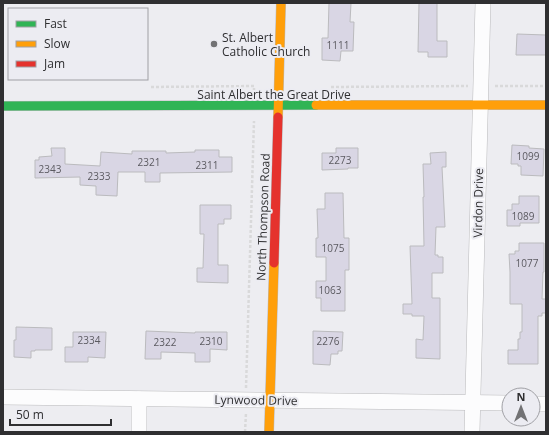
<svg xmlns="http://www.w3.org/2000/svg" width="549" height="435" font-family="'Open Sans',sans-serif">
<style>
.building{fill:#d9d6e4;stroke:#bbbbbe}
.lines{fill:none;stroke-linecap:round;stroke-linejoin:round}
.street-casing{stroke:#bababc;stroke-width:16}
.fast-casing{stroke:#bababc;stroke-width:10}
.slow-casing{stroke:#bababc;stroke-width:10}
.jam-casing{stroke:#bababc;stroke-width:10}
.path{stroke:#d9d9da;stroke-width:2.5;stroke-dasharray:3 2;stroke-linecap:butt}
.street{stroke:#fcfcfd;stroke-width:15}
.fast{stroke:#30b455;stroke-width:9}
.slow{stroke:#ff9f0a;stroke-width:9}
.jam{stroke:#e5322d;stroke-width:9}
.poi-dot{fill:#727274;stroke:#ececf2;stroke-width:1.5}
.labels{text-anchor:middle;dominant-baseline:central;stroke-width:4;stroke-linejoin:round;paint-order:stroke}
.number-label{font-size:10px;fill:#5b5a60}
.poi-label{font-size:12px;fill:#2f2f31;stroke:#ececf2;text-anchor:start}
.street-label{font-size:12px;fill:#2f2f31;stroke:#ececf2}
</style>
<rect width="100%" height="100%" fill="#ededf1"/>
<!-- building -->
<g class="building">
<polygon points="329,3 351,3 350,22 354,22 353,51 341,51 340,61 322,60 322,38 328,38"/>
<polygon points="419,3 437,3 437,41 447,41 447,57 428,57 428,52 418,52"/>
<polygon points="517,34 546,35 546,55 516,55"/>
<polygon points="512,145 529,146 529,148 544,149 543,176 521,175 521,166 518,166 518,164 511,164"/>
<polygon points="51,148 65,148 65,164 100,166 101,152 132,154 132,151 166,151 166,153 195,152 195,150 219,150 219,157 232,157 232,172 160,173 160,182 145,182 145,172 118,172 117,196 96,195 96,186 80,185 80,177 35,178 35,160 39,160 39,157 52,156"/>
<polygon points="336,148 358,148 358,168 348,168 348,169 322,170 322,153 336,153"/>
<polygon points="446,152 446,167 442,167 445,227 436,227 435,255 438,255 438,257 443,257 443,273 432,273 432,298 440,298 440,359 416,358 416,339 423,340 424,316 412,316 412,314 403,314 403,304 412,304 410,246 424,246 423,197 424,197 423,164 431,164 430,153"/>
<polygon points="325,193 343,193 344,238 349,238 349,270 345,270 345,311 321,311 321,298 316,298 316,281 326,281 326,257 316,257 316,238 318,238 317,209 325,209"/>
<polygon points="519,196 539,196 539,223 520,223 520,226 507,226 507,210 512,210 512,204 519,204"/>
<polygon points="200,205 231,205 231,219 224,219 224,224 218,224 218,265 228,265 228,283 197,282 197,268 203,268 204,234 200,234"/>
<polygon points="519,243 544,243 544,272 543,272 542,299 546,299 546,313 542,313 542,316 538,316 538,364 508,364 508,350 518,350 518,339 520,339 520,332 522,332 522,304 510,304 510,272 509,254 515,254 515,251 519,251"/>
<polygon points="16,327 52,328 52,350 35,350 35,351 31,351 31,358 14,357 14,340 16,340"/>
<polygon points="146,331 195,333 195,332 227,332 227,350 210,349 210,362 195,362 195,353 161,352 161,359 145,359"/>
<polygon points="313,331 343,332 342,351 338,351 338,354 331,354 330,365 313,364"/>
<polygon points="73,332 106,332 105,358 88,357 88,362 65,362 65,347 73,347"/>
</g>
<g class="lines">
<defs>
<g id="street">
<polyline points="3,397 509,403"/>
<polyline points="533,404 546,404"/>
<polyline points="139,432 139,399"/>
<polyline points="472,432 483,3"/>
</g>
<polyline id="fast" points="3,106 316,105"/>
<g id="slow">
<polyline points="316,105 546,105"/>
<polyline points="278,117 281,3"/>
<polyline points="269,432 274,263"/>
</g>
<polyline id="jam" points="274,263 278,117"/>
</defs>
<!-- street casing -->
<use href="#street" class="street-casing"/>
<!-- fast casing -->
<use href="#fast" class="fast-casing"/>
<!-- slow casing -->
<use href="#slow" class="slow-casing"/>
<!-- jam casing -->
<use href="#jam" class="jam-casing"/>
<!-- path -->
<g class="path">
<polyline points="495,86 546,86"/>
<polyline points="151,87 254,86 254,90"/>
<polyline points="331,87 468,86"/>
<polyline points="246,388 254,121"/>
<polyline points="245,432 246,413"/>
</g>
<!-- street -->
<use href="#street" class="street"/>
<!-- fast -->
<use href="#fast" class="fast"/>
<!-- slow -->
<use href="#slow" class="slow"/>
<!-- jam -->
<use href="#jam" class="jam"/>
</g>
<!-- markers -->
<circle class="poi-dot" cx="214" cy="44" r="4"/>
<g class="labels">
<!-- number labels -->
<g class="number-label">
<text x="338" y="45">1111</text>
<text x="528" y="156">1099</text>
<text x="340" y="160">2273</text>
<text x="149" y="162">2321</text>
<text x="207" y="165">2311</text>
<text x="50" y="169">2343</text>
<text x="99" y="176">2333</text>
<text x="523" y="216">1089</text>
<text x="333" y="248">1075</text>
<text x="527" y="263">1077</text>
<text x="330" y="290">1063</text>
<text x="89" y="340">2334</text>
<text x="211" y="341">2310</text>
<text x="328" y="341">2276</text>
<text x="165" y="342">2322</text>
</g>
<!-- poi labels -->
<g class="poi-label">
<text x="222" y="37">St. Albert<tspan x="222" dy="14">Catholic Church</tspan></text>
</g>
<!-- street labels -->
<g class="street-label">
<text x="274" y="94">Saint Albert the Great Drive</text>
<text transform="translate(478 203) rotate(-89)">Virdon Drive</text>
<text transform="translate(263 217) rotate(-88)">North Thompson Road</text>
<text transform="translate(256 400) rotate(1)">Lynwood Drive</text>
</g>
</g>
<!-- border -->
<rect width="549" height="435" fill="none" stroke="#2f2f31" stroke-width="8"/>
<!-- legend -->
<rect x="8" y="8" width="140" height="72" fill="#ececf2" stroke="#a0a0a5"/>
<rect x="16" y="21" width="20" height="6" fill="#30b455" stroke="#a0a0a5"/>
<text x="44" y="28" font-size="12" fill="#2f2f31">Fast</text>
<rect x="16" y="41" width="20" height="6" fill="#ff9f0a" stroke="#a0a0a5"/>
<text x="44" y="48" font-size="12" fill="#2f2f31">Slow</text>
<rect x="16" y="61" width="20" height="6" fill="#e5322d" stroke="#a0a0a5"/>
<text x="44" y="68" font-size="12" fill="#2f2f31">Jam</text>
<!-- north arrow -->
<g transform="translate(521 407)"><circle r="19" fill="#ececf2" stroke="#a0a0a5"/>
<path d="M0-3L7 15L0 10L-7 15Z" fill="#727274"/>
<text y="-6" font-size="11" font-weight="bold" text-anchor="middle" fill="#2f2f31">N</text>
</g>
<!-- scale -->
<path d="M10 419v6h101v-6" fill="none" stroke="#2f2f31" stroke-width="2"/>
<text x="16" y="419" font-size="12" fill="#2f2f31" stroke="#ececf2" stroke-width="3" paint-order="stroke">50 m</text>
</svg>
